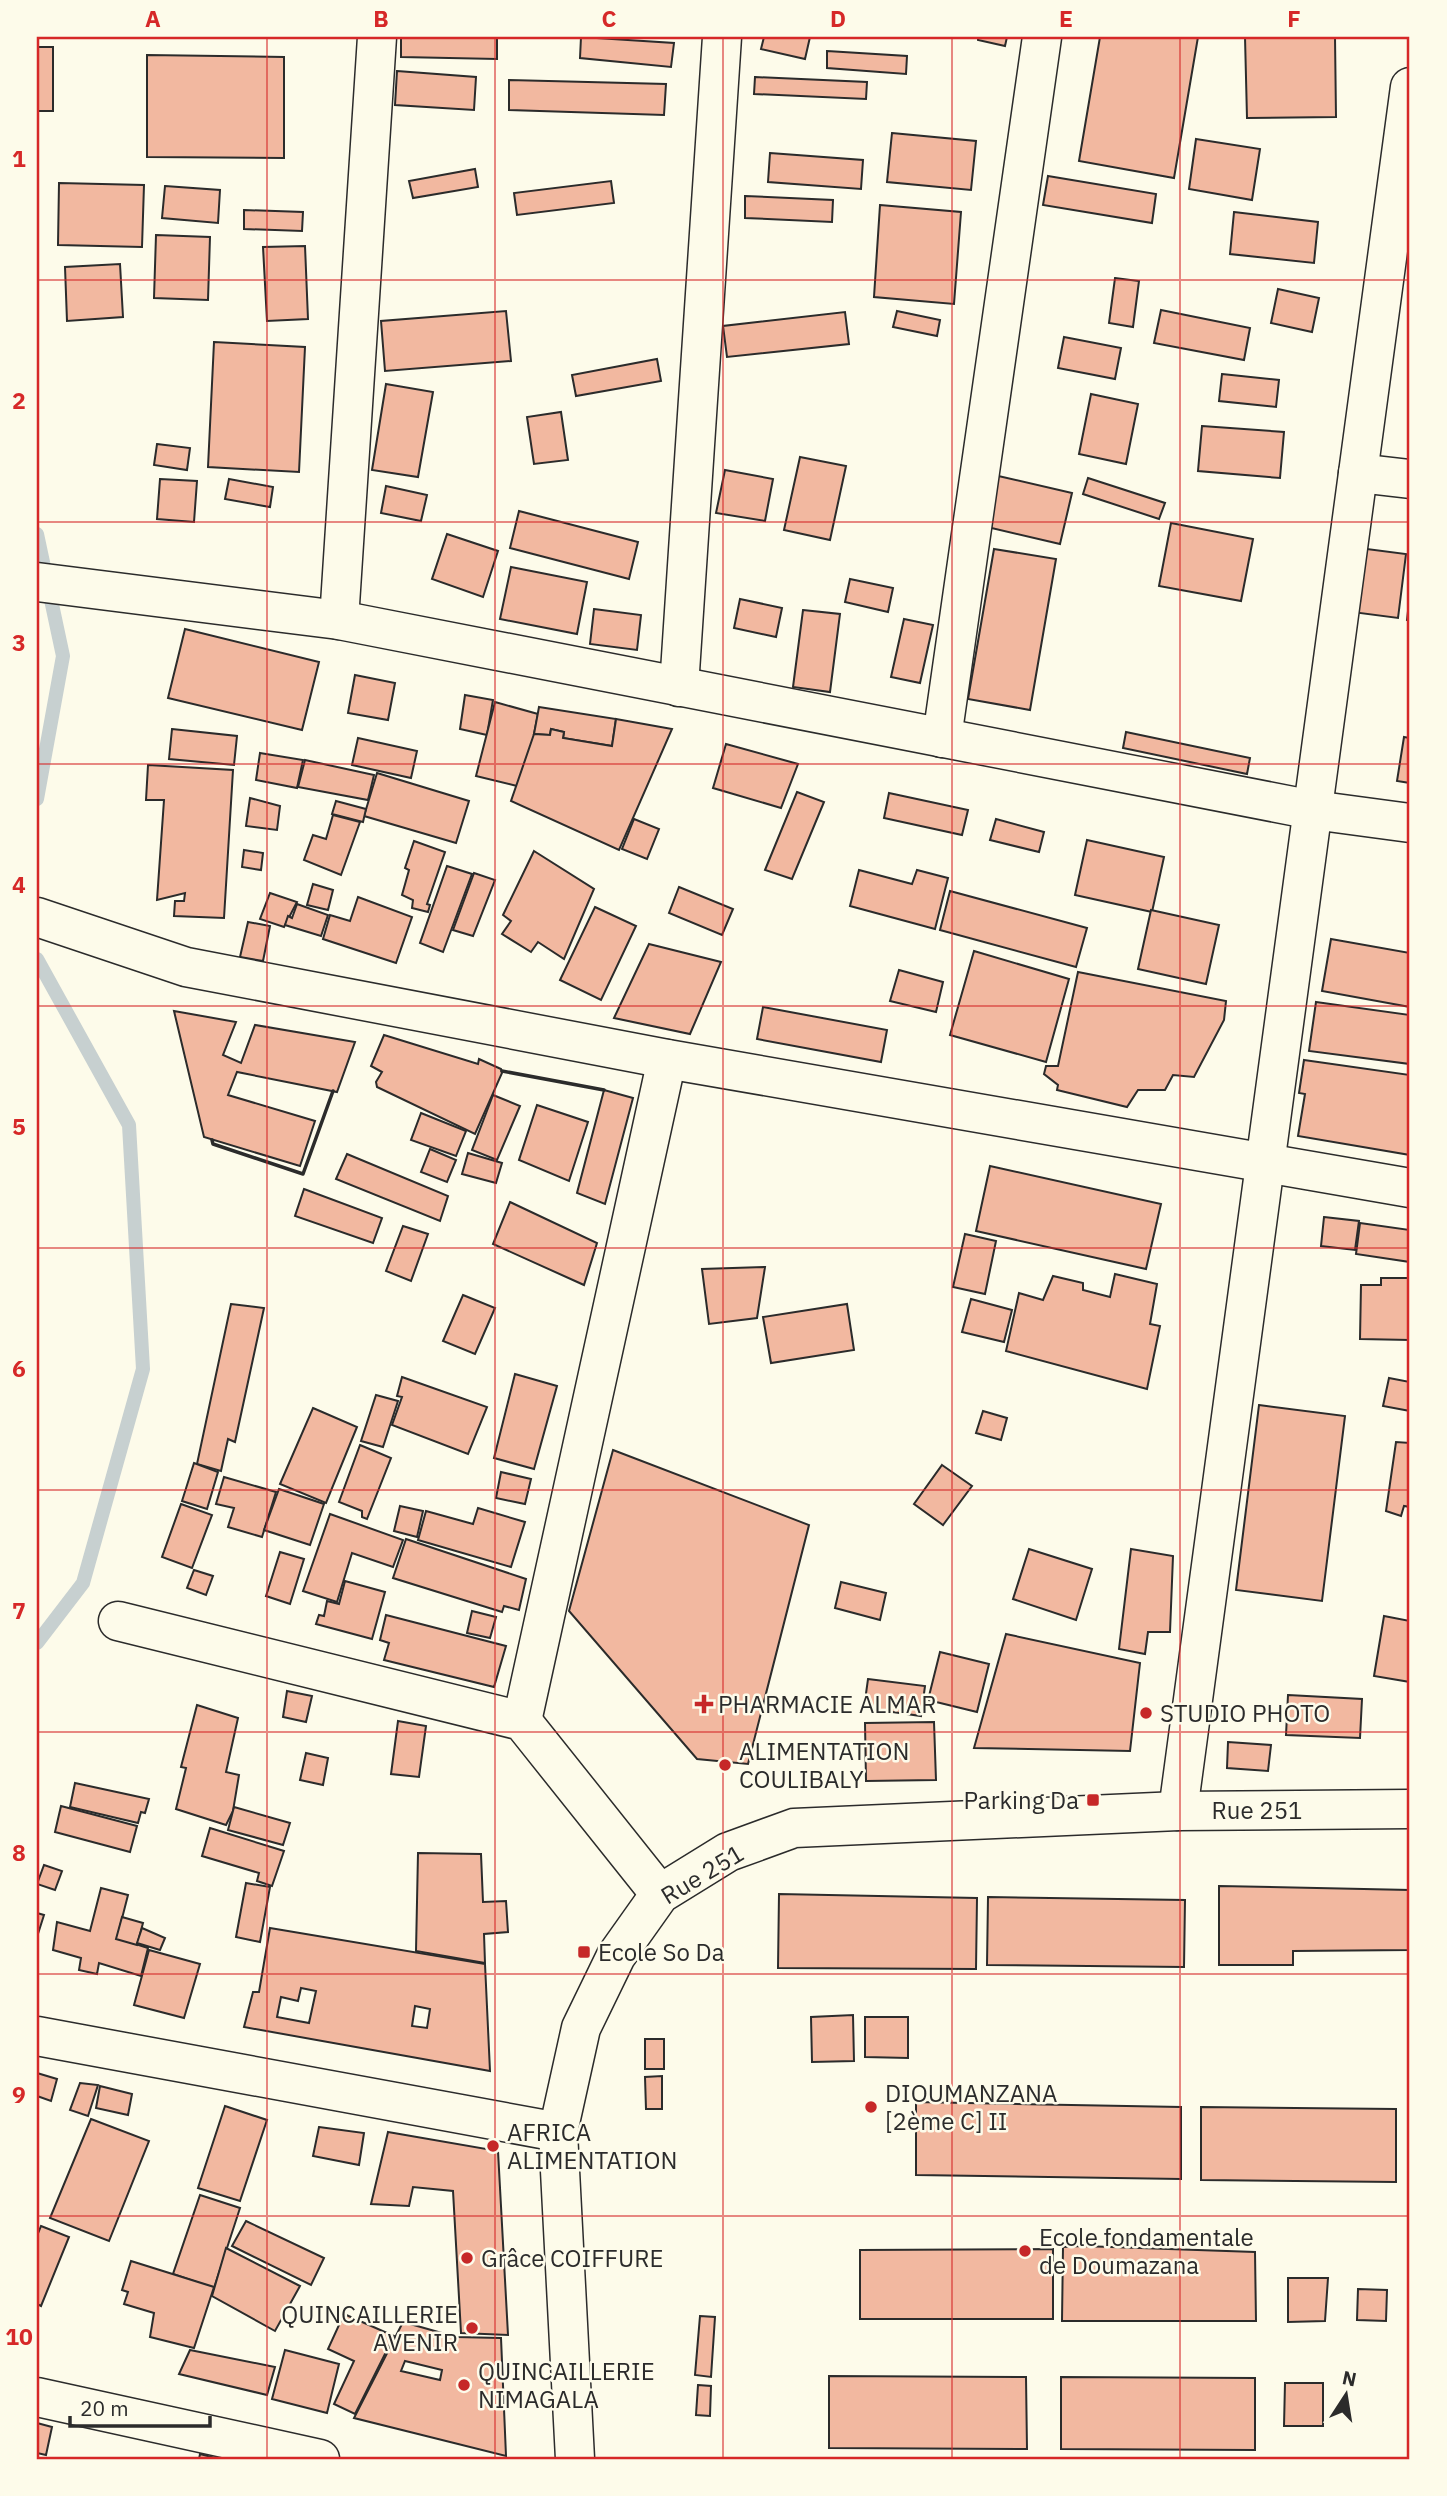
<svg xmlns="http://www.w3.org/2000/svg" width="1447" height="2496" font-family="'IBM Plex Sans',sans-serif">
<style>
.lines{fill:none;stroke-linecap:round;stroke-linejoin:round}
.stream{stroke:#c7d0d0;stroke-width:14}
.building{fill:#f2b8a0;stroke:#2b2b2b;stroke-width:2;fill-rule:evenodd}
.minor-casing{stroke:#2b2b2b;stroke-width:41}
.secondary-casing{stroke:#2b2b2b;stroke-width:41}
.minor{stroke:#fdfbea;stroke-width:38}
.secondary{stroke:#fdfbea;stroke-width:38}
.wall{stroke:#2b2b2b;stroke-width:3.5}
.grid{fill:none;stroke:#d62828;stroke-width:2;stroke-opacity:0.55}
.poi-dot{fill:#c62828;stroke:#fdfbea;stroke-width:2.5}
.labels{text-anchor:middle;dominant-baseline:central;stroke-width:5;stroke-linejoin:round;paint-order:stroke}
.poi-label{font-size:24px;fill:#2b2b2b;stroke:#fdfbea;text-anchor:start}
.street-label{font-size:24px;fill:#2b2b2b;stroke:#fdfbea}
.neatline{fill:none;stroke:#d62828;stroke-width:2.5}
.grid-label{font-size:23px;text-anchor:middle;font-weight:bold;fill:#d62828}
</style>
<rect width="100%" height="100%" fill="#fdfbea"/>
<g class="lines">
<!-- stream -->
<g class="stream">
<polyline points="37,534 63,656 37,799"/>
<polyline points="37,959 129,1125 143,1369 83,1583 37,1643"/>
</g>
</g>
<!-- building -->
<g class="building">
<polygon points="401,37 497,37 497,59 401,57"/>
<polygon points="581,37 674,43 671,67 580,58"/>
<polygon points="764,37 810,37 805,59 761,49"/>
<polygon points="978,37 1007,37 1005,46 978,40"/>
<polygon points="1100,37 1198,37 1174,178 1079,161"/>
<polygon points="1245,37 1335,37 1336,117 1247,118"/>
<rect x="37" y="47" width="16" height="64"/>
<polygon points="827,51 907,56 906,74 827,68"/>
<polygon points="147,55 284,57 284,158 147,157"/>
<polygon points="397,71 476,77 474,110 395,105"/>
<polygon points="755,77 867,82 866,99 754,94"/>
<polygon points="509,80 666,84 664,115 509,110"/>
<polygon points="892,133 976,141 971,190 887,182"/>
<polygon points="1196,139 1260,149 1252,200 1189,189"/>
<polygon points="770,153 863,160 861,189 768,182"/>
<polygon points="475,169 478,187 413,198 409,181"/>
<polygon points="1048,176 1156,194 1152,223 1043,205"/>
<polygon points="611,181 614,203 517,215 514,193"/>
<polygon points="59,183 144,185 142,247 58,245"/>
<polygon points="165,186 220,190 218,223 162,218"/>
<polygon points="745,196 833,200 832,222 745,218"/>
<polygon points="880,205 961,212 954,304 874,297"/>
<polygon points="244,210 303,212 302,231 244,229"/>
<polygon points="1234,212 1318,222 1314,263 1230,254"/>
<polygon points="156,235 210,237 208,300 154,298"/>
<polygon points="305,246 308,319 267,321 263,247"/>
<polygon points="120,264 123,317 67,321 65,267"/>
<polygon points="1115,278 1139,281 1133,327 1109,323"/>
<polygon points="1278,289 1319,298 1312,332 1271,323"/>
<polygon points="1161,310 1250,328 1244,360 1154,343"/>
<polygon points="506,311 511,361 385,371 381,321"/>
<polygon points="897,311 940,320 937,336 893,327"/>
<polygon points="845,312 849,344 727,357 723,326"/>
<polygon points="1064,337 1121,348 1115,379 1058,368"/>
<polygon points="214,342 305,347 299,472 208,467"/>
<polygon points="657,359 661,381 576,396 572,375"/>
<polygon points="1222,374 1279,380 1276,407 1219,401"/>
<polygon points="386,384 433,392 418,477 372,470"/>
<polygon points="1091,394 1138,404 1126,464 1079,454"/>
<polygon points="561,412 568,460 534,464 527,417"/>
<polygon points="1202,426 1284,432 1280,478 1198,471"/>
<polygon points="157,444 190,448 187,470 154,465"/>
<polygon points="800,457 846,466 830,540 784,530"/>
<polygon points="725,470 773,479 765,521 716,513"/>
<polygon points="994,475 1072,493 1060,544 983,526"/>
<polygon points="1088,478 1165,503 1159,519 1083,494"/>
<polygon points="160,479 197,481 194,522 157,519"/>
<polygon points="229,479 273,487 270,507 225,499"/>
<polygon points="386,486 427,495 421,521 381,513"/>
<polygon points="519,511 638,542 629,579 510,548"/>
<polygon points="1171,523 1253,539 1241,601 1159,586"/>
<polygon points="447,534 498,551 483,597 432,579"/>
<polygon points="1359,548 1406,554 1398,618 1352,612"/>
<polygon points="994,549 1056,559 1030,710 968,699"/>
<polygon points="511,567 587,582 577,634 500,619"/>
<polygon points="850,579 893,588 888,612 845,602"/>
<polygon points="1410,593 1410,621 1407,620"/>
<polygon points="740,599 782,608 776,637 734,628"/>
<polygon points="594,609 641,615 637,650 590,644"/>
<polygon points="803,610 840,614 830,692 793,687"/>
<polygon points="904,619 933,625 920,683 891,677"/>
<polygon points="185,629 319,662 302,730 168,698"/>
<polygon points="355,675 395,683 388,720 348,713"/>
<polygon points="465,695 493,700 487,735 460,729"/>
<polygon points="495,702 538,714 534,734 555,737 541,787 522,783 521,787 476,776"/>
<polygon points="539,707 616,719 612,746 563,738 564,732 551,729 550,735 534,734"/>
<polygon points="616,719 672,729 619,850 511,801 534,734 550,735 551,729 564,732 563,738 612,746"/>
<polygon points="172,729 237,736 234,765 169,759"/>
<polygon points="1126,732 1250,758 1247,774 1123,748"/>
<polygon points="1404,737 1410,738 1410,783 1397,781"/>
<polygon points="358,738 417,751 411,778 352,765"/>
<polygon points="726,744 798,764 781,808 713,788"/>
<polygon points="260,753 303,760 297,788 256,780"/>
<polygon points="305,760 374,775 368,800 298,787"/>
<polygon points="148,765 233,770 224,918 174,916 175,901 184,901 185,893 157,900 164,800 146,800"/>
<polygon points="377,773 469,801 456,843 364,816"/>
<polygon points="797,792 824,802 792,879 765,870"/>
<polygon points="889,793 968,810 962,835 884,818"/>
<polygon points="250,798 280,806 277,830 246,826"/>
<polygon points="336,801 366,809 363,822 332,814"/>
<polygon points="333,815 360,822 341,875 304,860 313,835 326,839"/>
<polygon points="634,819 659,829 647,859 622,849"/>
<polygon points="996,819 1044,832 1039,852 990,840"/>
<polygon points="1087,840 1164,857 1152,912 1075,895"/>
<polygon points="414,841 445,852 427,904 430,905 428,912 412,908 413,900 402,895 409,870 405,868"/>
<polygon points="244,850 263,853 261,870 242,867"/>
<polygon points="534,851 594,889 564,959 538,942 531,952 502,934 511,921 503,915"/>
<polygon points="447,866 472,874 443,952 420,943"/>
<polygon points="859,870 912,884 917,870 948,878 935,929 850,906"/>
<polygon points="474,873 495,880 473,936 453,930"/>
<polygon points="313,884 333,890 328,910 307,905"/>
<polygon points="679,887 733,909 722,935 669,913"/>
<polygon points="950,891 1087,928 1076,967 940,930"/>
<polygon points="270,893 297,902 284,927 260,919"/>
<polygon points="358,897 412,917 396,963 323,939 330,915 350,921"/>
<polygon points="297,904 328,915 321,936 285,925 288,916 292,918"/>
<polygon points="595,907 636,926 601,1000 560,980"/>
<polygon points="1151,910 1219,925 1206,984 1138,969"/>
<polygon points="248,922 270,926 263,961 240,957"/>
<polygon points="1331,939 1410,953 1410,1007 1322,991"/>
<polygon points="649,944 721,962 690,1034 614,1018"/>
<polygon points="974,951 1069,979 1046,1062 950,1035"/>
<polygon points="899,970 943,982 936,1012 890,1001"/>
<polygon points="1078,972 1226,1001 1224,1020 1194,1077 1173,1075 1165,1090 1138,1090 1127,1107 1057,1090 1058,1085 1044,1074 1046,1066 1058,1066"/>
<polygon points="1316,1002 1410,1015 1410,1064 1309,1051"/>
<polygon points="763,1007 887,1030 881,1062 757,1039"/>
<polygon points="174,1011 236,1022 223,1055 241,1063 255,1025 355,1042 337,1092 237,1072 228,1095 315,1121 300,1166 204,1137"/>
<polygon points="384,1035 478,1064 479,1059 501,1069 502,1073 475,1134 377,1087 376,1082 382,1072 371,1066"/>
<polygon points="1304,1060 1410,1075 1410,1155 1298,1136 1305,1094 1299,1093"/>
<polygon points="604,1090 633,1098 605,1204 577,1193"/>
<polygon points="493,1095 520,1106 497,1160 472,1150"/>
<polygon points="537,1105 588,1122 569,1181 519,1160"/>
<polygon points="421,1113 466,1131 456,1156 411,1140"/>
<polygon points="430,1149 456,1160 447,1182 421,1172"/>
<polygon points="468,1153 502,1163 496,1183 462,1174"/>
<polygon points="347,1154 448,1196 440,1221 336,1179"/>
<polygon points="990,1166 1161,1204 1146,1269 976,1231"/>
<polygon points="304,1189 382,1218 373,1243 295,1216"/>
<polygon points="510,1202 597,1243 584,1285 493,1244"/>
<polygon points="1324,1217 1359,1221 1355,1250 1321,1246"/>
<polygon points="1360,1223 1410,1230 1410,1262 1356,1254"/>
<polygon points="403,1226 428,1234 411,1281 386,1271"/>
<polygon points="965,1234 996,1241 985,1294 953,1287"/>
<polygon points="765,1267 757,1318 709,1324 702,1269"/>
<polygon points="1115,1274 1157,1284 1150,1324 1160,1326 1147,1389 1006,1351 1019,1293 1043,1300 1053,1276 1083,1283 1083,1290 1110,1297"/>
<polygon points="1381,1278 1410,1278 1410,1340 1360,1339 1361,1285 1381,1285"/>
<polygon points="463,1295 495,1308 475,1354 443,1341"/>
<polygon points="971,1299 1012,1310 1004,1342 962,1332"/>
<polygon points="231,1304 264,1308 235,1442 228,1439 221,1471 197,1464"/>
<polygon points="847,1304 854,1350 771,1363 763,1317"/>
<polygon points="515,1374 557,1386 534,1469 494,1458"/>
<polygon points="402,1377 487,1407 468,1454 392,1425 402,1397 397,1396"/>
<polygon points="1389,1378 1410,1382 1410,1411 1383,1406"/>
<polygon points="376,1395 398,1401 383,1447 361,1441"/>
<polygon points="1259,1405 1345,1416 1322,1601 1236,1590"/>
<polygon points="313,1408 357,1427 326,1503 280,1484"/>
<polygon points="983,1411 1007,1418 1001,1440 976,1433"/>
<polygon points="1410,1425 1410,1507 1404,1506 1401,1516 1386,1511 1396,1442 1410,1443"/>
<polygon points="360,1445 391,1458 367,1519 362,1517 362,1511 339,1502"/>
<polygon points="613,1450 809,1525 748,1764 697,1759 569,1611"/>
<polygon points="194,1463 218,1472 207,1509 182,1501"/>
<polygon points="942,1465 972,1486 943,1525 914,1504"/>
<polygon points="501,1472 531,1479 525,1504 496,1498"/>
<polygon points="224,1477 276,1492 262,1537 228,1527 234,1508 216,1504"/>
<polygon points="279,1489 324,1504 310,1545 264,1530"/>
<polygon points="181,1504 212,1515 192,1568 162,1557"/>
<polygon points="400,1506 423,1511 417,1537 394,1531"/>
<polygon points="478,1508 525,1522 511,1567 418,1540 426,1511 473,1524"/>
<polygon points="330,1514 403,1540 393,1567 352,1553 337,1602 303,1591"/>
<polygon points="406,1539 526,1579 519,1610 504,1606 502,1612 393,1578"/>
<polygon points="1029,1549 1092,1569 1076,1620 1013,1599"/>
<polygon points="1131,1549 1173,1556 1170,1632 1148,1632 1145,1654 1119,1649"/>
<polygon points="280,1552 304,1559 290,1604 266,1596"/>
<polygon points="194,1570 213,1576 206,1595 187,1588"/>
<polygon points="345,1581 385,1592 372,1639 316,1624 319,1615 324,1616 327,1601 339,1604"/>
<polygon points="841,1582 886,1593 880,1620 835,1608"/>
<polygon points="472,1611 496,1617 490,1638 467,1633"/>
<polygon points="386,1615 506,1646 494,1687 384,1660 389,1643 380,1640"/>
<polygon points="1384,1616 1410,1621 1410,1682 1374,1676"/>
<polygon points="1006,1634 1140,1663 1130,1751 974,1748"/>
<polygon points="940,1652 989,1664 977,1712 928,1700"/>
<polygon points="868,1679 925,1686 921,1716 864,1708"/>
<polygon points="287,1691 312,1696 306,1722 283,1717"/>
<polygon points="1288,1695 1362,1699 1360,1738 1286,1735"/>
<polygon points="197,1705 238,1718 226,1772 239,1775 233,1811 226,1825 176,1809 186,1768 181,1767"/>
<polygon points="398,1721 426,1726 419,1777 391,1774"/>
<polygon points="934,1722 936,1780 866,1781 865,1723"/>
<polygon points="1228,1742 1271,1745 1268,1771 1227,1768"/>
<polygon points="306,1753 328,1758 323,1785 300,1780"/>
<polygon points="75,1783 149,1799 145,1813 141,1812 138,1823 70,1807"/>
<polygon points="61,1806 137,1826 130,1852 55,1832"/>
<polygon points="234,1807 290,1823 283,1845 228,1830"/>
<polygon points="210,1828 284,1851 272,1886 257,1881 259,1873 202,1856"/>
<polygon points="418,1853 481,1854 483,1902 506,1901 508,1932 484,1934 485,1963 416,1951"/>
<polygon points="44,1865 62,1871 55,1890 37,1884"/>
<polygon points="246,1883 270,1887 260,1942 236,1937"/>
<polygon points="1219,1886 1410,1890 1410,1950 1293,1951 1293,1965 1219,1965"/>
<polygon points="101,1888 128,1895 117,1938 148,1948 141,1976 99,1963 97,1974 79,1970 81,1958 53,1950 57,1922 90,1931"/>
<polygon points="779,1894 977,1898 976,1969 778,1968"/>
<polygon points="988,1897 1185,1900 1184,1967 987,1965"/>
<polygon points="37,1913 44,1915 37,1937"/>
<polygon points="122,1917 143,1923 137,1945 116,1939"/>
<polygon points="142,1928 165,1938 160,1950 137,1943"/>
<path d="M270,1928L485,1964L490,2071L244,2027L253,1992H259ZM301,1988L316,1991L309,2023L277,2017L281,1997L298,2001ZM415,2006L430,2009L427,2028L412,2026Z"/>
<polygon points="149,1950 200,1964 184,2018 134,2005"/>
<polygon points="853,2015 854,2061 812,2062 811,2017"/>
<polygon points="865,2017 908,2017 908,2058 865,2057"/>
<rect x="645" y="2039" width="19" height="30"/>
<polygon points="37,2073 57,2079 51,2101 37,2096"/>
<polygon points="662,2076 662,2109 646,2109 645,2077"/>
<polygon points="80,2083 98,2085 88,2116 70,2110"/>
<polygon points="100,2086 132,2094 128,2115 96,2108"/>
<polygon points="916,2102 1181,2107 1181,2179 916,2175"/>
<polygon points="225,2106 267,2120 240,2201 198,2188"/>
<polygon points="1201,2107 1396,2109 1396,2182 1201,2180"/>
<polygon points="91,2119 149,2141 109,2241 50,2218"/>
<polygon points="319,2127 364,2133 359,2165 313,2156"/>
<polygon points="388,2132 498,2151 508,2335 461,2333 453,2191 413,2187 409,2206 371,2204"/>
<polygon points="200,2195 240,2208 214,2288 173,2274"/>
<polygon points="246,2221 324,2258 311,2285 232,2246"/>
<polygon points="41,2226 69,2237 41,2306 37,2304 37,2236"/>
<polygon points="1082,2246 1255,2252 1256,2321 1062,2321 1063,2247"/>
<polygon points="226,2248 300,2286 275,2331 212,2296"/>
<polygon points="1053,2249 1053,2319 860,2319 860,2250"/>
<polygon points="131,2261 214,2287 194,2348 150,2337 154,2313 124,2304 128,2292 122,2290"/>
<polygon points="1288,2278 1328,2278 1325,2321 1288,2322"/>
<polygon points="1358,2289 1387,2290 1386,2321 1357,2320"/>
<polygon points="344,2314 394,2336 355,2414 334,2404 354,2361 328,2349"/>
<polygon points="700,2316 715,2317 711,2377 695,2375"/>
<path d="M403,2322L456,2337L501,2338L506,2456L354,2418ZM405,2361L442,2370L440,2380L401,2371Z"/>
<polygon points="190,2350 275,2367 267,2395 179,2374"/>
<polygon points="285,2350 339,2364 327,2413 272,2399"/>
<polygon points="829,2376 1026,2377 1027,2449 829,2448"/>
<polygon points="1061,2377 1255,2378 1255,2450 1061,2449"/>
<polygon points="1285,2383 1323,2383 1323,2426 1284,2426"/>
<polygon points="698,2385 711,2386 710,2416 696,2415"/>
<polygon points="37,2423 52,2427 46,2455 37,2453"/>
<polygon points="200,2454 219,2459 199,2459"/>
</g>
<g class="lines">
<defs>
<g id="minor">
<polyline points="1358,473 1410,479"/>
<polyline points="37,582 339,620 1313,810 1410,823"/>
<polyline points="339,620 377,37"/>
<polyline points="679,687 722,37"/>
<polyline points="942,738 1042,37"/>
<polyline points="37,917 186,967 667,1059 1410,1188"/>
<polyline points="118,1621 522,1721 660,1894"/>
<polyline points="522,1721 667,1059"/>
<polyline points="1178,1811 1410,87"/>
<polyline points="37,2036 558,2132"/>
<polyline points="37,2397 320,2459"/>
</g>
<polyline id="secondary" points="575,2459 558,2132 581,2028 616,1956 660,1894 728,1852 794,1828 1178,1811 1410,1809"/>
</defs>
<!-- minor casing -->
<use href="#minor" class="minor-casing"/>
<!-- secondary casing -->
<use href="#secondary" class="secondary-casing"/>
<!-- minor -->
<use href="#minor" class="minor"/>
<!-- secondary -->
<use href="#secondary" class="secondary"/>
<!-- wall -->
<g class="wall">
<polyline points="502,1071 604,1090"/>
<polyline points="212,1140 213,1144 303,1174 333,1091"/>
</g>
</g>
<!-- grid -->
<path class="grid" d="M267,37V2459M495,37V2459M723,37V2459M952,37V2459M1180,37V2459M37,280H1410M37,522H1410M37,764H1410M37,1006H1410M37,1248H1410M37,1490H1410M37,1732H1410M37,1974H1410M37,2216H1410"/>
<!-- markers -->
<g class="poi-dot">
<path d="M700.5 1693.5h7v7h7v7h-7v7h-7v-7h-7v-7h7z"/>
<circle cx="1146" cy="1713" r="7"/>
<circle cx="725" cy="1765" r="7"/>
<rect x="1086" y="1793" width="14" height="14" rx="3.5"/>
<rect x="577" y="1945" width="14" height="14" rx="3.5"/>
<circle cx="871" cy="2107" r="7"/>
<circle cx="493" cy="2146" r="7"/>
<circle cx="1025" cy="2251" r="7"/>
<circle cx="467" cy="2258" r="7"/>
<circle cx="472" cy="2328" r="7"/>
<circle cx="464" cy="2385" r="7"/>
</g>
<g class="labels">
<!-- poi labels -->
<g class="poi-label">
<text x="718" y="1704">PHARMACIE ALMAR</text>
<text x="1160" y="1713">STUDIO PHOTO</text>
<text x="739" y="1751">ALIMENTATION<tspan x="739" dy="28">COULIBALY</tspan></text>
<text x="1079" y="1800" text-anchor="end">Parking Da</text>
<text x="598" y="1952">Ecole So Da</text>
<text x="885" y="2093">DIOUMANZANA<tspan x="885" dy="28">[2ème C] II</tspan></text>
<text x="507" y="2132">AFRICA<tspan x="507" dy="28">ALIMENTATION</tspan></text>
<text x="1039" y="2237">Ecole fondamentale<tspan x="1039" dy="28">de Doumazana</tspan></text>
<text x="481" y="2258">Grâce COIFFURE</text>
<text x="458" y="2314" text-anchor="end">QUINCAILLERIE<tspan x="458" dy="28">AVENIR</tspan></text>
<text x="478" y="2371">QUINCAILLERIE<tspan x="478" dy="28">NIMAGALA</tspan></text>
</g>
<!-- street labels -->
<g class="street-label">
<text x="1257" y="1810">Rue 251</text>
<text transform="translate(702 1874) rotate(-31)">Rue 251</text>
</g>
</g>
<!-- border -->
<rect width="1447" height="2496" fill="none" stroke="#fdfbea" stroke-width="77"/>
<!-- north arrow -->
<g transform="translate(1346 2395) rotate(12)" stroke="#fdfbea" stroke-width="5" paint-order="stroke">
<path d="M0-5L12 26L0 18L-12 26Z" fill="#2b2b2b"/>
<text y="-10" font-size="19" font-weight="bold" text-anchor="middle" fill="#2b2b2b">N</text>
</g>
<!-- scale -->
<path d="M70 2416v10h140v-10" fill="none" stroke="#2b2b2b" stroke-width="3.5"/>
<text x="80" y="2416" font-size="21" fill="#2b2b2b" stroke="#fdfbea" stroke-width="5" paint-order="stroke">20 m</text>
<rect x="38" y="38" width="1370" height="2420" class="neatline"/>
<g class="grid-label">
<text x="153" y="27">A</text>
<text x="381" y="27">B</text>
<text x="609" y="27">C</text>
<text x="838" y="27">D</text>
<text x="1066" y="27">E</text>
<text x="1294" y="27">F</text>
<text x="19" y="167">1</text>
<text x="19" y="409">2</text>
<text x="19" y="651">3</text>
<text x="19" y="893">4</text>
<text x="19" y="1135">5</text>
<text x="19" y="1377">6</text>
<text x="19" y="1619">7</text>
<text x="19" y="1861">8</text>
<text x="19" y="2103">9</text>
<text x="19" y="2345">10</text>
</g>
</svg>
